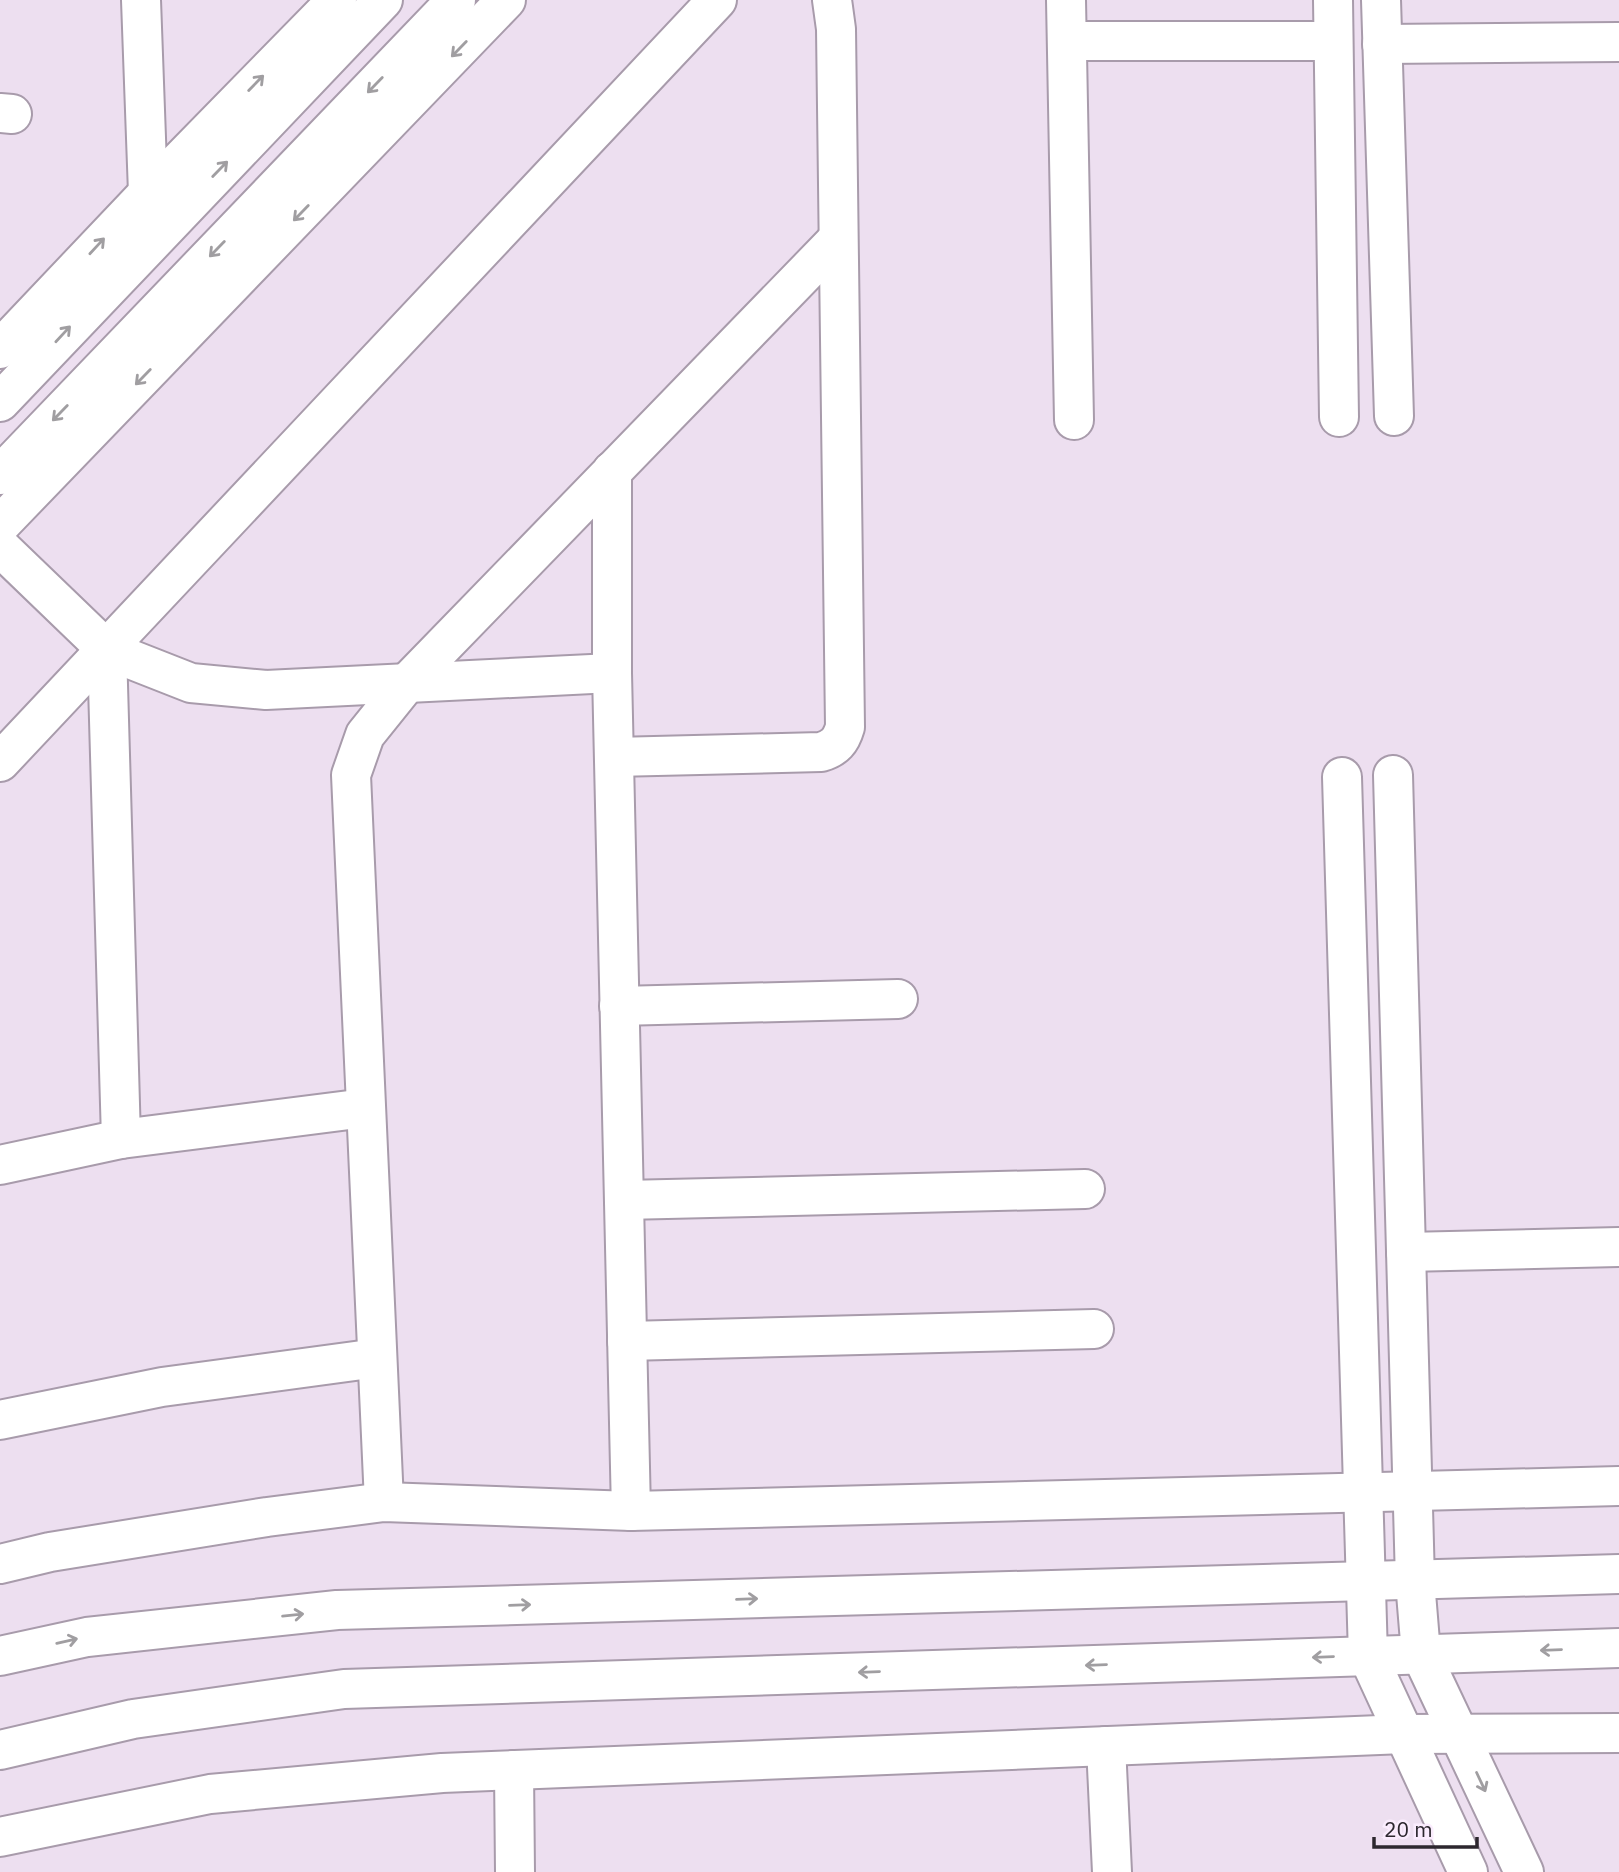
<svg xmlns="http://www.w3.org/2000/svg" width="1619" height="1872" font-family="'IBM Plex Sans',sans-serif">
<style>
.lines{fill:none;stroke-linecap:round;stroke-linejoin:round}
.minor-casing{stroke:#a89bab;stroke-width:42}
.major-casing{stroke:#a89bab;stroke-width:42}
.minor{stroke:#fff;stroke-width:38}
.major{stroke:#fff;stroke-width:38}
.oneway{stroke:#a09ea1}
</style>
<rect width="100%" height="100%" fill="#eddff0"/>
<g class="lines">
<defs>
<g id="minor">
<polyline points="141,0 148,193"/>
<polyline points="1066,0 1074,420"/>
<polyline points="1333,0 1339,417"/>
<polyline points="1381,0 1394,416"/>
<polyline points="1067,41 1333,41"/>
<polyline points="1382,44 1619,42"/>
<polyline points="0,113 12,114"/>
<polyline points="0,349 148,193 337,0"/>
<polyline points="0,402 383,0"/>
<polyline points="612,471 612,673 631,1511"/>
<polyline points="0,475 456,0"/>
<polyline points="0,525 506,0"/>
<polyline points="0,547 107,650 191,683 266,690 612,673"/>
<polyline points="107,650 121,1139"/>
<path d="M614,757L821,752C835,748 841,741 845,727L836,29L832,0"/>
<polyline points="0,762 717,0"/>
<polyline points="1393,775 1415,1581 1421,1654 1524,1872"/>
<polyline points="1342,777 1368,1656 1468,1872"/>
<polyline points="619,1006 898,999"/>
<polyline points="0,1165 121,1139 365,1108"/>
<polyline points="624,1200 1085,1189"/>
<polyline points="1406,1252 1619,1247"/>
<polyline points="627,1341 1094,1329"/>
<polyline points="0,1420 162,1387 377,1358"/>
<polyline points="384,1502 351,775 365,735 406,684 838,239"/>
<polyline points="0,1564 50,1552 267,1517 384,1502 631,1511 1619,1486"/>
<polyline points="1106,1746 1112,1872"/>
<polyline points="514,1770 515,1872"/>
<polyline points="0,1837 210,1794 442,1773 1404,1734 1619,1733"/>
</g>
<g id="major">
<polyline points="0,1656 87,1637 337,1610 1619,1574"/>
<polyline points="0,1750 133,1719 344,1689 1619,1648"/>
</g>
</defs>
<!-- minor casing -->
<use href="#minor" class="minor-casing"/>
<!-- major casing -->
<use href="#major" class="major-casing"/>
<!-- minor -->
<use href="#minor" class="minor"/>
<!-- major -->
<use href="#major" class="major"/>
</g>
<!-- one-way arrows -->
<defs><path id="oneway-shaft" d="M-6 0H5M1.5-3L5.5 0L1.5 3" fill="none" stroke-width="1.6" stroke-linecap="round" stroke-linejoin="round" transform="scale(1.75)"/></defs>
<g class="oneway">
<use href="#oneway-shaft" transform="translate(459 49) rotate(134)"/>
<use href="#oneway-shaft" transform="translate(256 83) rotate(-46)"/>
<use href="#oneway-shaft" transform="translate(375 85) rotate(134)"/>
<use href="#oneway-shaft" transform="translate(220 169) rotate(-46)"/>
<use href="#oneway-shaft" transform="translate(301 213) rotate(134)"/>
<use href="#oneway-shaft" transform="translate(97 246) rotate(-47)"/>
<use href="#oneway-shaft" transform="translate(217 249) rotate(134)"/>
<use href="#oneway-shaft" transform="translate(63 334) rotate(-47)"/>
<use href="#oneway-shaft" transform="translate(143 377) rotate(134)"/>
<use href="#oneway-shaft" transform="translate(60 413) rotate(134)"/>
<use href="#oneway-shaft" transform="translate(747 1599) rotate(-2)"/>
<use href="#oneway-shaft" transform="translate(520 1605) rotate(-2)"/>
<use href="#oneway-shaft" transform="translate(293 1615) rotate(-6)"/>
<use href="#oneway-shaft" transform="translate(67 1641) rotate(-13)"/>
<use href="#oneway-shaft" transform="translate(1551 1650) rotate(178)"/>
<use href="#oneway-shaft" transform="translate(1323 1657) rotate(178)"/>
<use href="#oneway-shaft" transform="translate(1096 1665) rotate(178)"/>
<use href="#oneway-shaft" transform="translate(869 1672) rotate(178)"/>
<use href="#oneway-shaft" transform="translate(1481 1782) rotate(65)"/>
</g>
<!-- scale -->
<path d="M1374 1837v10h103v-10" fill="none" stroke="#2c272e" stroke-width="3.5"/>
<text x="1384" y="1837" font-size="21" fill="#2c272e" stroke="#faecfd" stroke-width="5" paint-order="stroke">20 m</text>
</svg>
